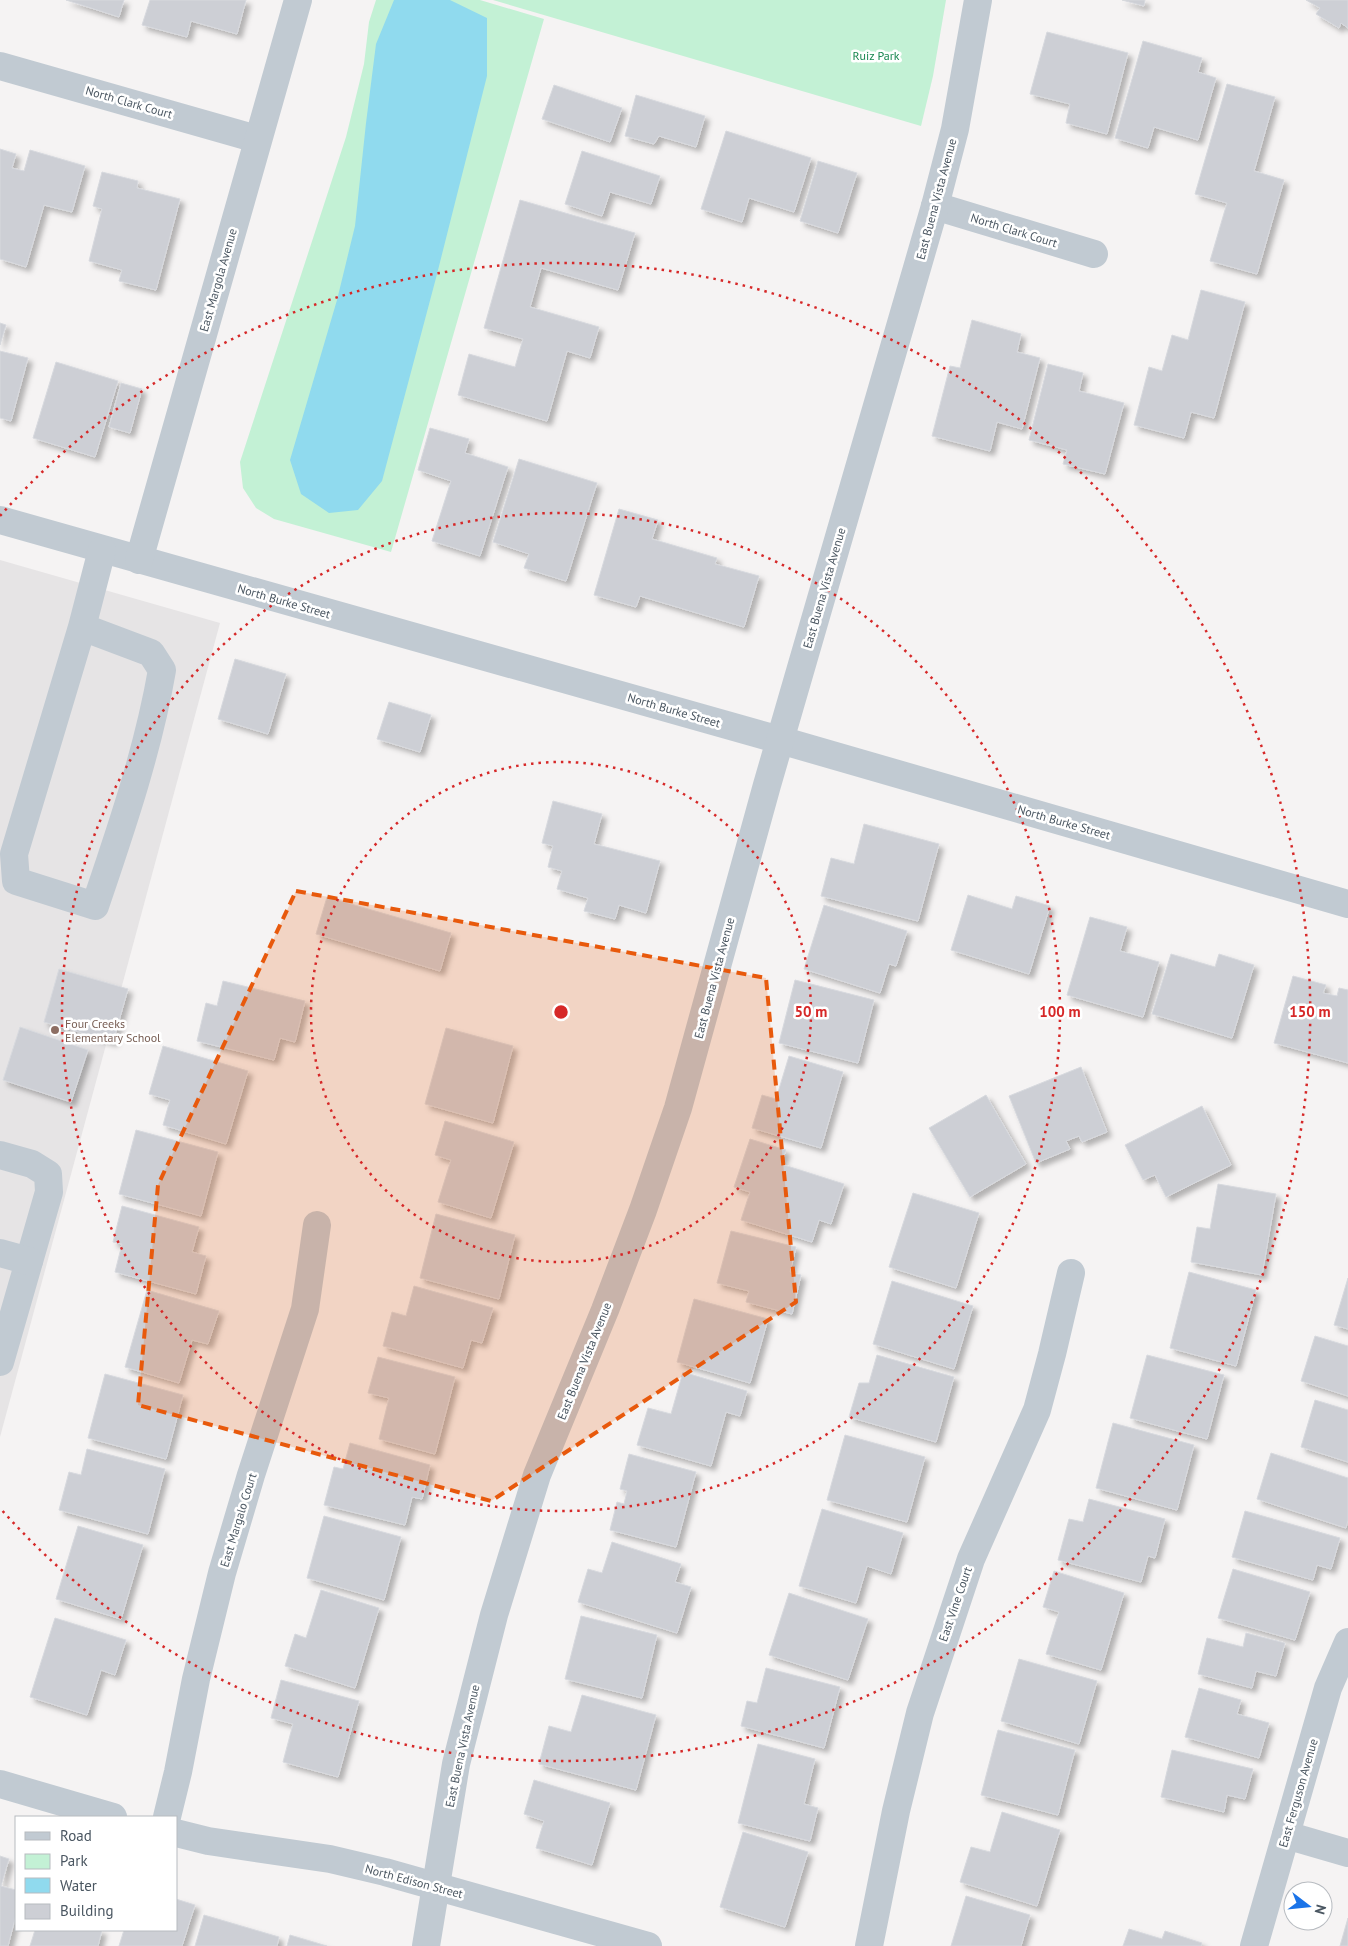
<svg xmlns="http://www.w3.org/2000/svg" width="1348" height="1946" font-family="'PT Sans',sans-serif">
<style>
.education{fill:#e6e4e5}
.green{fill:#c3f1d5}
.water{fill:#90daee}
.building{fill:#cdcfd5;stroke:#d7d9de;filter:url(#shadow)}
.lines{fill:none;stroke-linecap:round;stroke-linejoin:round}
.minor{stroke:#c1cad2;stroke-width:28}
.marked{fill:#e8590c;fill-opacity:0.2;stroke:#e8590c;stroke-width:4;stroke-dasharray:10 6;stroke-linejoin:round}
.ring{fill:none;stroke:#d62828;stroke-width:2.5;stroke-dasharray:2.5 5}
.education-dot{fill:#8d6e63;stroke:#fff;stroke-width:2}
.labels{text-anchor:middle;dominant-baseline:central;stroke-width:5;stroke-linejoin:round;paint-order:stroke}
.park-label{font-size:12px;fill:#17864f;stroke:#fff}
.street-label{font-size:12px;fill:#4a5661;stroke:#fff}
.education-label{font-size:12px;fill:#785e54;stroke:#fff;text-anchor:start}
.centre{fill:#d62828;stroke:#fff;stroke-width:2.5}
.ring-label{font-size:15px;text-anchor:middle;font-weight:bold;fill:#d62828;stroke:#fff;stroke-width:5;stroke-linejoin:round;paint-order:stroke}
</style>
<defs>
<filter id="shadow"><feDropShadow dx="4.5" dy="4.5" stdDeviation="2.5" flood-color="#0004"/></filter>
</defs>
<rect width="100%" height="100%" fill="#f5f3f3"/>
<!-- education -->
<polygon class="education" points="0,560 220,623 0,1437"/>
<!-- green -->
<g class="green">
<polygon points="376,0 480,0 544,19 391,552 274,519 256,508 243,488 240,462 346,137 364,64 369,22"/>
<polygon points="493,0 946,0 933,76 921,126"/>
</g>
<!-- water -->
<polygon class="water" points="394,0 450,0 487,18 487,76 436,278 382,481 358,510 329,513 301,494 290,460 337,300 355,226 366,123 376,44"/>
<!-- building -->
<g class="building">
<polygon points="66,0 124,0 119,17"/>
<polygon points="150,0 246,0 237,34 191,21 187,37 142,25"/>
<polygon points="1122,0 1145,0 1144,6"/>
<polygon points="1306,0 1348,0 1348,28 1341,23 1339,28 1316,14 1320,8"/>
<polygon points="1047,32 1128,53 1107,134 1066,123 1070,104 1030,94"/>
<polygon points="1143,41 1202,58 1198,72 1216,78 1198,140 1154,127 1148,148 1115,138"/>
<polygon points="1227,84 1275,97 1254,171 1284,180 1257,274 1210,261 1227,203 1195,194"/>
<polygon points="554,85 622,108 610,142 542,119"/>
<polygon points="636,95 705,116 696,147 659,136 654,144 625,136"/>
<polygon points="726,131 811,158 794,212 749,198 742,222 701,209"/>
<polygon points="0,149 16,154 12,168 24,171 30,150 85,166 72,212 44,205 26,267 0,259"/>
<polygon points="582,151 660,176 651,204 610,192 602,216 565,204"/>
<polygon points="818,161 857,173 838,233 800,221"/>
<polygon points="102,172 138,181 137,188 180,199 156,290 119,281 122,270 89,261 102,209 93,206"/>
<polygon points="520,200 635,233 618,290 541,268 530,307 599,327 590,358 567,351 547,421 458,395 469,354 515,367 523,339 484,328"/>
<polygon points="1201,290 1245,302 1214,418 1191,412 1184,438 1134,425 1149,367 1162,371 1172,335 1188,340"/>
<polygon points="972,320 1021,334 1017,352 1040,358 1022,429 997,422 990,451 932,436 950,366 960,368"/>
<polygon points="0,323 6,325 0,345"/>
<polygon points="0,351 28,358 11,421 0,418"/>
<polygon points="56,362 118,381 95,457 33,438"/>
<polygon points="1048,364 1083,373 1079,391 1124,403 1105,474 1063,464 1067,450 1029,440"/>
<polygon points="121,383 142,389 130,433 109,427"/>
<polygon points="430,428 469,439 465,453 508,467 480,556 432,541 451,481 418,470"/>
<polygon points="519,459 597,483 566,581 524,568 529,554 493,542"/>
<polygon points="619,509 658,520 652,539 717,558 715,564 759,576 744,627 640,596 636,607 594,595"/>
<polygon points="235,659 286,674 268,734 218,719"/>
<polygon points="389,702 431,715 420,752 377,739"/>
<polygon points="553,801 602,814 594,844 660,861 646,913 619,905 615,919 584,911 588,898 557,889 562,871 548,867 553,846 542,843"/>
<polygon points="864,824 939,844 918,921 821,896 831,858 854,864"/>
<polygon points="968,895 1012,909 1016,896 1050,906 1029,974 951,950"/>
<polygon points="327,897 451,933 440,971 316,934"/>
<polygon points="824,905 907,931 896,966 889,964 880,993 804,969"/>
<polygon points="1090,917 1127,927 1120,951 1159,962 1143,1017 1067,995"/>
<polygon points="1171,954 1215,967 1219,954 1254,965 1232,1038 1152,1014"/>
<polygon points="59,969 128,989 113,1042 44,1022"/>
<polygon points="1293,976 1326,985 1323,993 1337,996 1339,988 1348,990 1348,1063 1274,1043"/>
<polygon points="795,980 874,1000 858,1063 779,1043"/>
<polygon points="223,981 305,1001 295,1042 280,1038 274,1060 197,1041 206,1003 217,1006"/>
<polygon points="20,1027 88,1050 71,1102 3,1080"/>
<polygon points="446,1028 513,1046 493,1123 425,1104"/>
<polygon points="163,1046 248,1071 226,1144 163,1125 170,1100 149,1094"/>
<polygon points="789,1056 843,1072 821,1148 752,1128 762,1095 776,1099"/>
<polygon points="1081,1067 1107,1132 1082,1142 1079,1136 1066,1141 1070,1149 1036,1163 1009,1096"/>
<polygon points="986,1095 1026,1164 970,1197 929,1128"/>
<polygon points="1202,1106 1231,1165 1166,1197 1155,1175 1143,1180 1125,1145"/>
<polygon points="445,1121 514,1142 491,1218 438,1202 451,1160 435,1155"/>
<polygon points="136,1130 218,1152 201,1216 119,1194"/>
<polygon points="750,1139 786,1150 781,1164 844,1184 831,1224 819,1220 812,1242 741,1220 750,1192 734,1187"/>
<polygon points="1218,1184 1276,1194 1262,1275 1191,1262 1197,1227 1210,1229"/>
<polygon points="913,1193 979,1213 956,1288 889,1267"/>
<polygon points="122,1206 199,1227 192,1252 206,1256 196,1294 115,1272 122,1244 113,1242"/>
<polygon points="436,1214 515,1235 499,1299 420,1278"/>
<polygon points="731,1231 796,1247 790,1272 801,1275 792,1314 746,1302 749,1291 717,1283"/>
<polygon points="1189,1272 1256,1290 1236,1366 1170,1348"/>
<polygon points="1348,1278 1348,1329 1334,1325"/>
<polygon points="892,1281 973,1306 954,1369 873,1344"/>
<polygon points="414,1286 493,1308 482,1343 471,1340 463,1368 383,1346 392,1312 406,1316"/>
<polygon points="147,1290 219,1311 208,1344 192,1340 179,1383 125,1367"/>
<polygon points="694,1299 768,1319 750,1383 677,1362"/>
<polygon points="1315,1336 1348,1346 1348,1396 1301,1381"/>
<polygon points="877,1355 954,1377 936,1442 849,1417 859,1383 869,1383"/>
<polygon points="1147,1355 1224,1375 1207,1439 1130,1418"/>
<polygon points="378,1357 455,1377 435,1454 379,1439 389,1398 368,1393"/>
<polygon points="683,1372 747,1391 740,1416 726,1412 711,1466 637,1445 648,1408 671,1414"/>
<polygon points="105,1374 183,1395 166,1459 88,1438"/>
<polygon points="1315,1400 1348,1410 1348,1462 1301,1447"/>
<polygon points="1113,1423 1194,1445 1177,1510 1096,1488"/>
<polygon points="845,1435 925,1457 907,1522 827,1500"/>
<polygon points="350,1443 430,1465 422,1499 412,1497 405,1525 324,1505 334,1467 343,1469"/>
<polygon points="87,1449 165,1469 148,1534 59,1510 69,1472 81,1475"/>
<polygon points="1271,1453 1348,1478 1348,1520 1346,1528 1257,1499"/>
<polygon points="629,1454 696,1472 676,1547 610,1530 617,1502 624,1504 627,1491 620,1489"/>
<polygon points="1089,1499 1165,1519 1155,1558 1148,1556 1141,1582 1058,1560 1069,1519 1083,1522"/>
<polygon points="822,1509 903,1533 891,1574 867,1566 856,1603 799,1586"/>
<polygon points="1245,1511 1340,1538 1331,1569 1317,1565 1313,1580 1232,1557"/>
<polygon points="324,1516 401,1537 384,1600 307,1578"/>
<polygon points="78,1526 143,1545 121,1619 56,1599"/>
<polygon points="612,1542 681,1564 675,1582 691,1587 677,1633 578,1602 588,1569 602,1573"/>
<polygon points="1233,1569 1310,1592 1295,1640 1218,1618"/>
<polygon points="1054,1571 1124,1593 1101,1670 1046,1654 1059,1612 1043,1607"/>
<polygon points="321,1590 379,1608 355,1688 285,1666 295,1634 306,1638"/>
<polygon points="789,1593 868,1619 848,1680 769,1655"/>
<polygon points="581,1616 657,1635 642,1698 565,1679"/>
<polygon points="55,1618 126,1640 115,1675 101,1670 87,1715 30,1697"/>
<polygon points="1246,1633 1285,1643 1276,1676 1256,1671 1252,1688 1198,1674 1207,1638 1243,1647"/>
<polygon points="1019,1659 1097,1681 1079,1744 1001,1721"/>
<polygon points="766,1668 840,1687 824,1748 741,1726 747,1701 757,1703"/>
<polygon points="281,1680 359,1701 338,1777 283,1762 293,1724 271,1718"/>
<polygon points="1199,1688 1241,1700 1237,1714 1269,1723 1259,1758 1185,1737"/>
<polygon points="582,1695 656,1715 636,1790 539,1764 549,1726 571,1732"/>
<polygon points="998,1730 1075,1750 1058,1815 981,1795"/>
<polygon points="758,1744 815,1759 804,1804 818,1808 810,1841 738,1823"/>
<polygon points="1172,1750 1253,1769 1245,1799 1227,1795 1224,1812 1161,1797"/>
<polygon points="534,1780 610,1803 592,1865 536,1848 544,1821 524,1814"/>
<polygon points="1002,1812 1060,1830 1037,1906 960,1882 971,1847 990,1852"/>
<polygon points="743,1832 808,1852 785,1927 720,1907"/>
<polygon points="0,1856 9,1859 1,1886 16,1890 16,1915 8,1946 0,1946"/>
<polygon points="966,1896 1030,1915 1021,1946 951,1946"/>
<polygon points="176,1899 195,1905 182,1946 119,1946 124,1930 176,1930"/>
<polygon points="204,1915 279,1937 277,1946 195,1946"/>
<polygon points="1348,1918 1348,1946 1340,1946"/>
<polygon points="1129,1929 1162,1939 1165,1931 1202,1943 1201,1946 1123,1946"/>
<polygon points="35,1930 102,1930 98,1946 30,1946"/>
<polygon points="290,1935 327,1946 287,1946"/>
</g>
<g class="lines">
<!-- minor -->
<g class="minor">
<polyline points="0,66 257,139"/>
<polyline points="935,206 1094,254"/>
<polyline points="0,520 780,740 1348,904"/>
<polyline points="139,560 298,0"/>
<path d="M82,627L151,653L162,670C148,751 121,829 95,906L16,881L14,854L82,627L102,550"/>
<polyline points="0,1155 32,1164 48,1174 49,1192 0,1362"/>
<polyline points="0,1253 29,1261"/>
<polyline points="0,1784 113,1817"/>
<polyline points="167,1817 178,1772 196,1679 222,1573 251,1475 305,1309 317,1225"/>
<polyline points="176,1833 208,1841 330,1859 385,1872 648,1946"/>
<polyline points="1286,1835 1348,1853"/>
<polyline points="426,1946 456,1764 494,1615 537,1475 605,1310 643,1210 678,1108 767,785 935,206 955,129 978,0"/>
<polyline points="869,1946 896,1811 920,1713 971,1559 1037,1410 1052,1354 1071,1273"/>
<polyline points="1254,1946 1328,1688 1348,1642"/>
</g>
</g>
<!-- marked area -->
<path class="marked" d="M296,891L766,978L796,1302L491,1501L138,1405L158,1185Z"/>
<!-- distance rings -->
<g class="ring">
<circle cx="561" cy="1012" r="250"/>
<circle cx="561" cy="1012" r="499"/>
<path d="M0 516A749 749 0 1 1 0 1508"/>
</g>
<!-- markers -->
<circle class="education-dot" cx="55" cy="1030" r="5"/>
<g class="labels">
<!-- park labels -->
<g class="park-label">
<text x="876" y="55">Ruiz Park</text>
</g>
<!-- street labels -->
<g class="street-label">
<text transform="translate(129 102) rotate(16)">North Clark Court</text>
<text transform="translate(936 199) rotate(-75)">East Buena Vista Avenue</text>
<text transform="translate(1014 230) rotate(17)">North Clark Court</text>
<text transform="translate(218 280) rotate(-74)">East Margola Avenue</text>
<text transform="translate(824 588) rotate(-74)">East Buena Vista Avenue</text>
<text transform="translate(284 601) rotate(16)">North Burke Street</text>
<text transform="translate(674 710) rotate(16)">North Burke Street</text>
<text transform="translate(1064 822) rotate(16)">North Burke Street</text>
<text transform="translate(714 978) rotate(-75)">East Buena Vista Avenue</text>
<text transform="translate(584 1361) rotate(-68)">East Buena Vista Avenue</text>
<text transform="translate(238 1520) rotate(-73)">East Margalo Court</text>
<text transform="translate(955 1604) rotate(-71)">East Vine Court</text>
<text transform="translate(462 1746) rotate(-78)">East Buena Vista Avenue</text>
<text transform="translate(1298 1793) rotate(-74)">East Ferguson Avenue</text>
<text transform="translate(414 1881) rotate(15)">North Edison Street</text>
</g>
<!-- education labels -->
<g class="education-label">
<text x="65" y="1023">Four Creeks<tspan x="65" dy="14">Elementary School</tspan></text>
</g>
</g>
<circle cx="561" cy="1012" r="8" class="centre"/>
<g class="ring-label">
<text x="811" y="1017">50 m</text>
<text x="1060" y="1017">100 m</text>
<text x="1310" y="1017">150 m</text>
</g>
<!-- legend -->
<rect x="15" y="1816" width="162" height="115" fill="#ffffff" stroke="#b7bbc0"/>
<rect x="25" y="1832" width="25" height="8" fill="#c1cad2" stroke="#b7bbc0"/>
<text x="60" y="1841" font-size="15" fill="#4a5661">Road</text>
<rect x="25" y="1854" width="25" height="15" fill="#c3f1d5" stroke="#b7bbc0"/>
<text x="60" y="1866" font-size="15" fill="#4a5661">Park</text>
<rect x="25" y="1878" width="25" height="15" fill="#90daee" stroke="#b7bbc0"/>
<text x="60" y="1891" font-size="15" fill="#4a5661">Water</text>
<rect x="25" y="1904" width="25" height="15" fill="#cdcfd5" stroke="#b7bbc0"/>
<text x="60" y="1916" font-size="15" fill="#4a5661">Building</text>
<!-- north arrow -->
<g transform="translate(1308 1906) rotate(106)"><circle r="24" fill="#ffffff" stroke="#b7bbc0"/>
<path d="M0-4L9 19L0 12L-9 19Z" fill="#1a73e8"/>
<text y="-8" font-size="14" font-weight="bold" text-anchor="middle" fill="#4a5661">N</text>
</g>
</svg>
